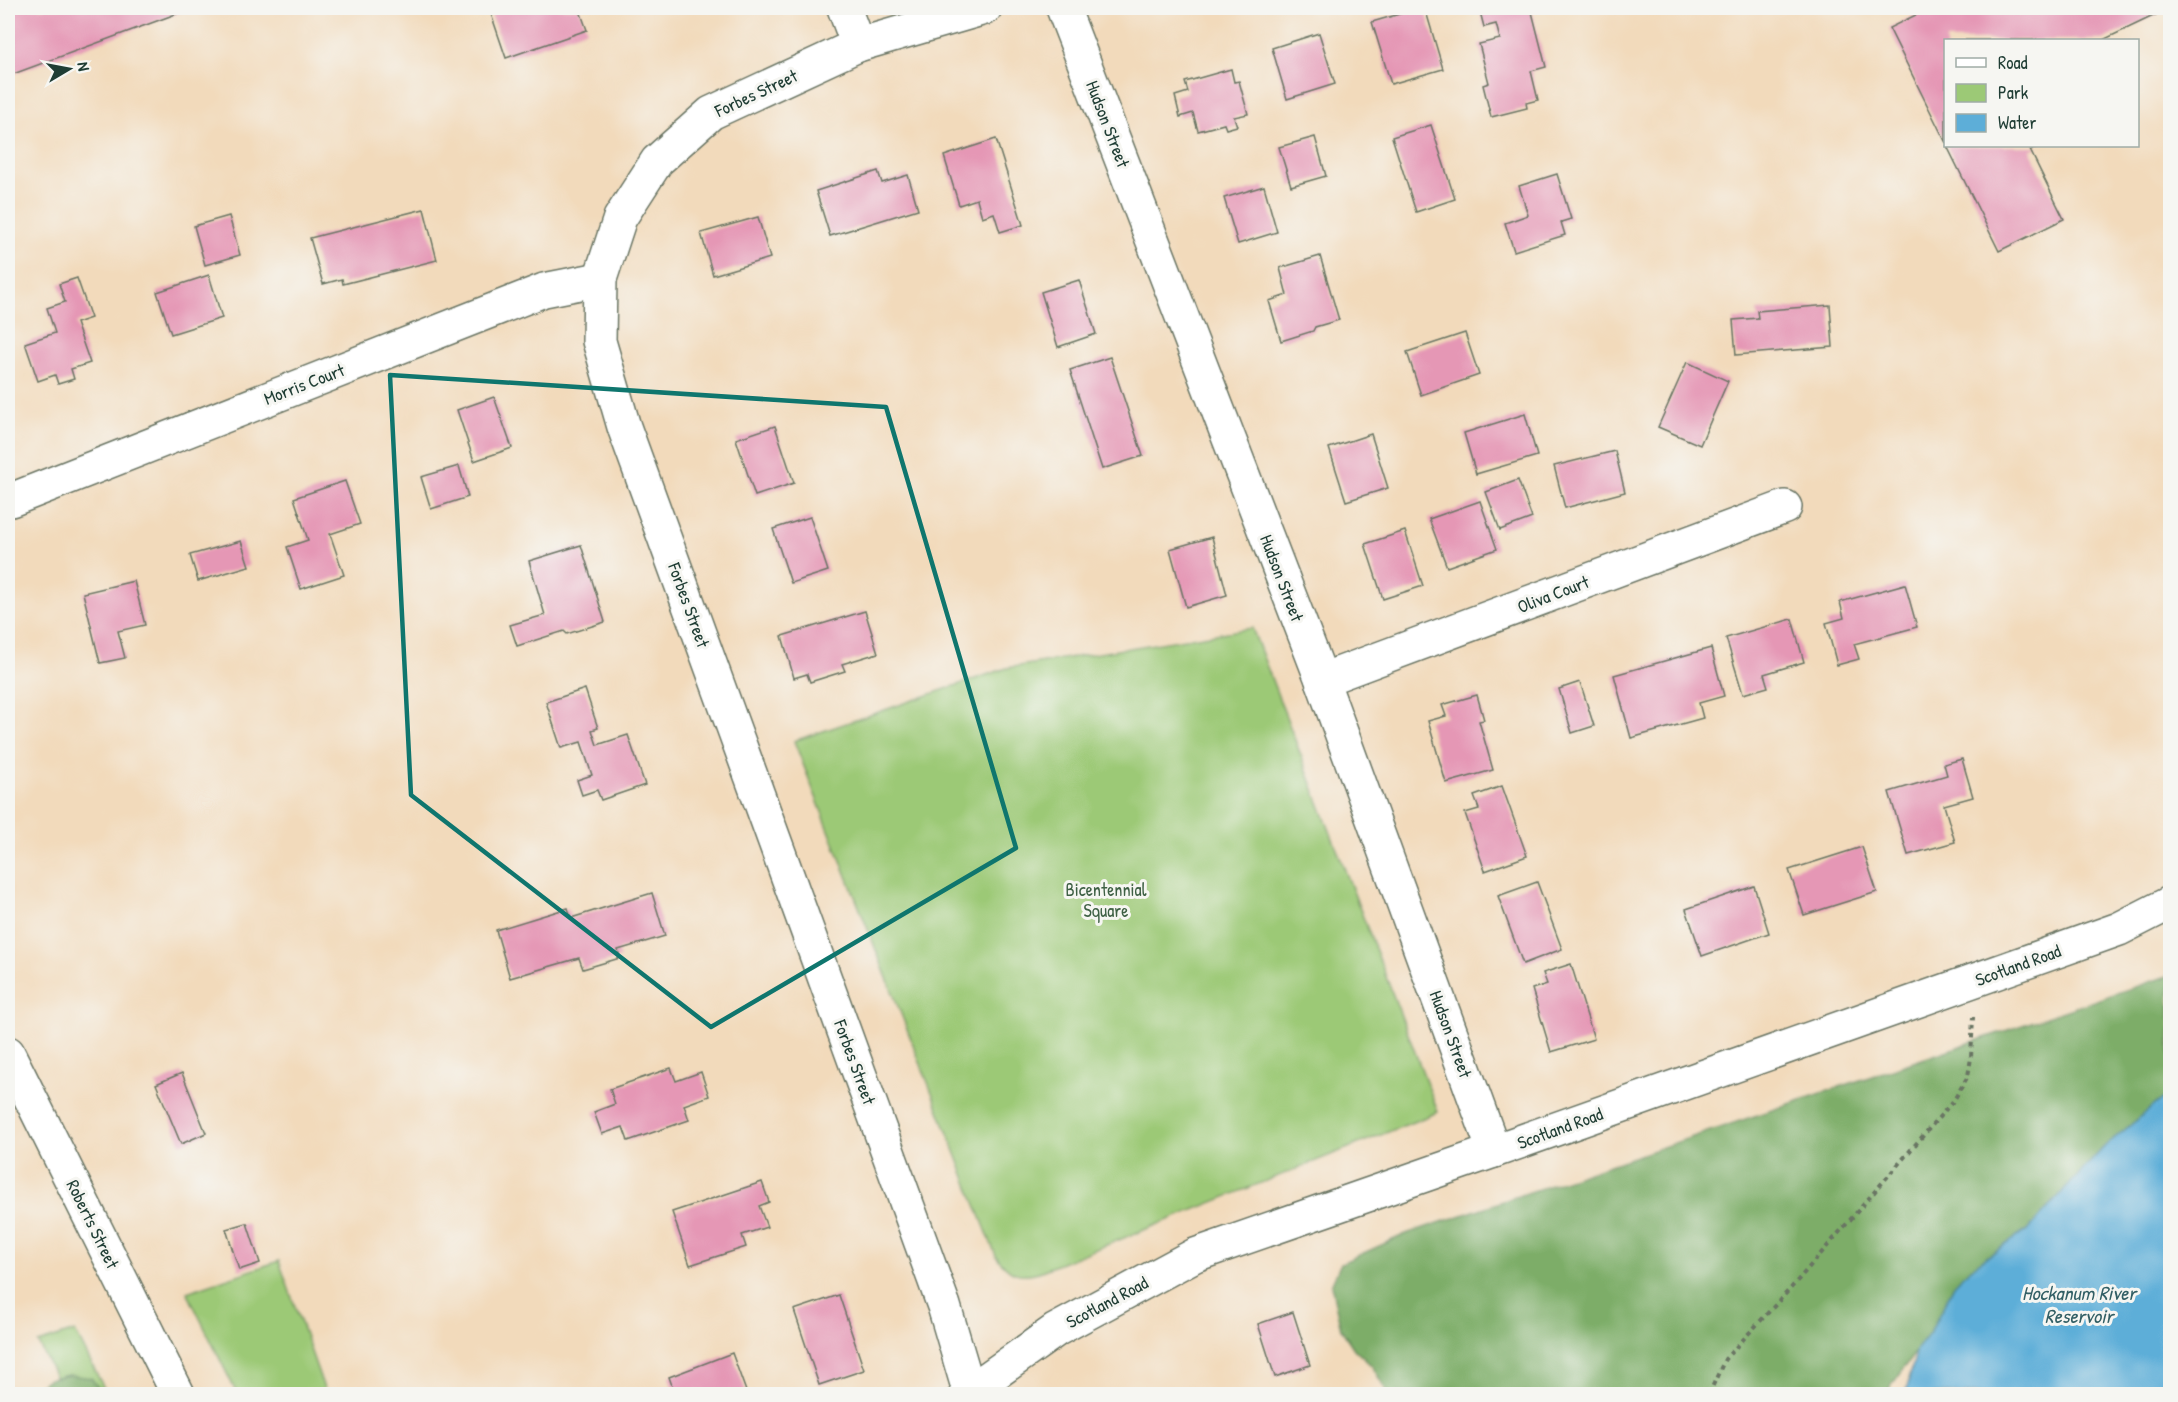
<svg xmlns="http://www.w3.org/2000/svg" width="2178" height="1402" font-family="'Patrick Hand',sans-serif">
<style>
.green{fill:#9cc976;stroke:#5e8355;stroke-width:1.5}
.forest{fill:#7dad67;stroke:#4e754e;stroke-width:1.5}
.water{fill:#5daed8;stroke:#3e7686;stroke-width:1.5}
.building{fill:#e597b5}
.lines{fill:none;stroke-linecap:round;stroke-linejoin:round}
.minor-casing{stroke:#697463;stroke-width:36}
.major-casing{stroke:#697463;stroke-width:36}
.path{stroke:#697463;stroke-width:4;stroke-dasharray:4.5 4.5;stroke-linecap:butt}
.minor{stroke:#fff;stroke-width:33}
.major{stroke:#fff;stroke-width:33}
.marked{fill:none;stroke:#0f766e;stroke-width:4.5;stroke-linejoin:round}
.labels{text-anchor:middle;dominant-baseline:central;stroke-width:6;stroke-linejoin:round;paint-order:stroke}
.street-label{font-size:18px;fill:#1f3d34;stroke:#f6f6f2}
.park-label{font-size:18px;fill:#3e6044;stroke:#f6f6f2}
.water-label{font-size:20px;font-style:italic;fill:#325f65;stroke:#f6f6f2}
</style>
<rect width="100%" height="100%" fill="#f6f6f2"/>
<filter id="ink" filterUnits="userSpaceOnUse"><feTurbulence type="fractalNoise" baseFrequency=".0167" numOctaves="2"/><feDisplacementMap in="SourceGraphic" scale="12" xChannelSelector="R" yChannelSelector="G"/><feConvolveMatrix kernelMatrix="1 2 1 2 8 2 1 2 1" color-interpolation-filters="sRGB"/></filter>
<filter id="wash" filterUnits="userSpaceOnUse"><feTurbulence type="fractalNoise" baseFrequency=".008" numOctaves="4" result="noise"/><feDisplacementMap in="SourceGraphic" scale="24" xChannelSelector="R" yChannelSelector="G"/><feGaussianBlur stdDeviation="1.35" result="paint"/><feColorMatrix in="noise" values="0 0 0 0 0 0 0 0 0 0 0 0 0 0 0 0 0 1.4 0 .05"/><feComposite in="paint" operator="in"/></filter>
<g filter="url(#wash)">
<rect width="100%" height="100%" fill="#f2dabb"/>
<!-- green -->
<g class="green">
<path d="M1252,628L1438,1112L1039,1272C1017,1278 1009,1273 996,1256L794,741L1007,668Z"/>
<polygon points="279,1261 326,1394 237,1394 187,1292"/>
<polygon points="75,1331 107,1394 64,1394 38,1343"/>
</g>
<!-- forest -->
<g class="forest">
<polygon points="2170,975 2170,1095 2160,1101 2105,1146 2028,1230 1970,1268 1954,1285 1931,1331 1885,1394 1386,1394 1385,1388 1372,1366 1354,1349 1341,1329 1331,1285 1341,1263 1406,1234"/>
<path d="M69,1375L91,1378L103,1394H34C42,1378 53,1377 69,1375Z"/>
</g>
<!-- water -->
<polygon class="water" points="2170,1095 2170,1388 2160,1394 1905,1394 1917,1349 1931,1331 1954,1285 1970,1268 2028,1230 2105,1146 2160,1101"/>
<g id="blocks">
<!-- building -->
<g class="building">
<polygon points="8,8 192,8 8,76"/>
<polygon points="489,8 579,8 587,30 506,58"/>
<polygon points="1420,8 1425,8 1443,69 1391,84 1372,22"/>
<polygon points="1479,8 1531,8 1546,67 1531,71 1538,100 1526,103 1527,108 1491,117 1483,85 1489,83 1479,44 1500,39 1496,24 1484,27"/>
<polygon points="1930,8 2170,8 2103,40 1946,40 1946,143 1889,28"/>
<polygon points="1319,33 1335,84 1287,99 1272,48"/>
<polygon points="1231,69 1234,82 1239,81 1248,114 1234,117 1237,126 1226,129 1224,124 1198,131 1193,113 1180,117 1175,96 1188,92 1185,82"/>
<polygon points="1431,125 1455,199 1416,212 1392,137"/>
<polygon points="1315,137 1326,176 1291,186 1279,147"/>
<polygon points="996,139 1023,225 1000,232 994,213 982,217 977,199 959,205 944,156"/>
<polygon points="1947,146 2039,146 2030,150 2064,219 1999,251"/>
<polygon points="878,171 882,183 908,175 918,209 830,236 816,191"/>
<polygon points="1557,174 1571,219 1561,222 1565,235 1514,251 1505,223 1528,215 1519,186"/>
<polygon points="1264,186 1277,232 1238,244 1224,198"/>
<polygon points="424,209 437,260 343,284 342,279 323,284 310,238"/>
<polygon points="229,216 240,255 205,265 194,226"/>
<polygon points="758,217 770,258 713,275 701,233"/>
<polygon points="1320,256 1339,320 1315,327 1313,331 1281,341 1269,301 1287,295 1280,268"/>
<polygon points="209,275 222,318 171,334 157,292"/>
<polygon points="77,278 91,318 76,323 90,363 71,369 74,379 58,384 55,375 38,381 25,343 55,333 47,308 65,302 59,284"/>
<polygon points="1079,280 1096,334 1058,347 1041,292"/>
<polygon points="1830,305 1833,347 1736,355 1733,320 1758,318 1757,311"/>
<polygon points="1465,333 1479,375 1421,395 1407,352"/>
<polygon points="1110,357 1143,456 1102,469 1070,370"/>
<polygon points="1687,362 1728,381 1700,445 1658,427"/>
<polygon points="494,397 512,448 474,461 457,410"/>
<polygon points="1525,414 1537,456 1476,474 1464,433"/>
<polygon points="775,426 794,483 755,496 736,439"/>
<polygon points="1371,434 1388,488 1346,501 1329,448"/>
<polygon points="1615,451 1625,492 1565,508 1554,466"/>
<polygon points="459,466 468,497 431,509 421,477"/>
<polygon points="1518,480 1532,518 1500,530 1486,492"/>
<polygon points="345,481 360,524 330,534 344,575 301,589 287,547 308,540 294,498"/>
<polygon points="1480,501 1497,549 1447,567 1429,519"/>
<polygon points="810,517 828,571 791,583 773,529"/>
<polygon points="1405,531 1423,586 1383,599 1365,544"/>
<polygon points="1212,537 1227,595 1186,607 1170,549"/>
<polygon points="241,541 249,566 198,581 190,555"/>
<polygon points="581,545 605,622 567,634 564,631 517,646 510,625 545,615 529,561"/>
<polygon points="134,581 145,625 118,631 125,658 100,663 83,593"/>
<polygon points="1905,584 1917,627 1854,644 1859,659 1837,665 1826,623 1844,618 1840,602"/>
<polygon points="865,611 878,653 842,664 845,671 810,682 807,674 794,678 782,636"/>
<polygon points="1792,619 1804,662 1764,674 1768,687 1743,694 1726,638"/>
<polygon points="1711,648 1724,696 1699,703 1703,718 1631,738 1614,675"/>
<polygon points="1580,682 1594,726 1572,733 1559,689"/>
<polygon points="585,689 598,728 592,730 597,745 628,735 645,785 601,800 597,790 582,795 577,780 592,775 581,742 561,748 546,702"/>
<polygon points="1477,695 1484,720 1479,721 1493,770 1446,783 1428,721 1446,716 1442,705"/>
<polygon points="1962,759 1973,797 1944,805 1955,842 1908,855 1889,792 1947,775 1944,764"/>
<polygon points="1502,786 1527,856 1485,871 1465,813 1479,809 1474,796"/>
<polygon points="1862,847 1877,892 1804,915 1789,870"/>
<polygon points="1537,882 1562,949 1523,964 1498,896"/>
<polygon points="1754,886 1769,933 1702,956 1686,909"/>
<polygon points="652,893 665,936 618,950 620,958 583,969 579,958 510,978 496,930 568,908 571,918"/>
<polygon points="1571,964 1594,1039 1551,1052 1532,989 1547,984 1543,973"/>
<polygon points="671,1068 676,1081 701,1072 709,1096 684,1105 689,1120 628,1141 623,1127 602,1134 594,1112 615,1104 610,1089"/>
<polygon points="182,1073 206,1133 181,1144 156,1084"/>
<polygon points="762,1182 769,1202 759,1206 767,1227 742,1235 746,1247 690,1265 672,1212"/>
<polygon points="247,1223 260,1263 239,1270 226,1229"/>
<polygon points="839,1295 864,1370 819,1385 794,1310"/>
<polygon points="1293,1312 1310,1365 1275,1377 1258,1324"/>
<polygon points="732,1353 747,1394 675,1394 669,1377"/>
</g>
</g>
</g>
<g filter="url(#ink)">
<use href="#blocks" fill-opacity="0" stroke="#697463" stroke-width="1.5"/>
<g class="lines">
<defs>
<g id="minor">
<polyline points="844,8 858,45"/>
<polyline points="1063,8 1322,680 1494,1151"/>
<polyline points="11,500 544,290 600,279"/>
<polyline points="1322,680 1785,507"/>
<polyline points="970,1394 944,1306 624,427 599,341 600,279 620,218 657,161 711,113 858,45 985,8"/>
</g>
<g id="major">
<polyline points="8,1053 178,1394"/>
<polyline points="966,1394 1056,1330 1195,1255 1494,1151 2119,929 2170,903"/>
</g>
</defs>
<!-- minor casing -->
<use href="#minor" class="minor-casing"/>
<!-- major casing -->
<use href="#major" class="major-casing"/>
<!-- path -->
<polyline class="path" points="1709,1394 1725,1359 1791,1288 1954,1100 1968,1076 1971,1058 1973,1017"/>
<!-- minor -->
<use href="#minor" class="minor"/>
<!-- major -->
<use href="#major" class="major"/>
</g>
</g>
<!-- marked area -->
<path class="marked" d="M390,375L886,407L1016,848L711,1027L411,795Z"/>
<g class="labels">
<!-- street labels -->
<g class="street-label">
<text transform="translate(756 93) rotate(-25)">Forbes Street</text>
<text transform="translate(1108 124) rotate(69)">Hudson Street</text>
<text transform="translate(304 384) rotate(-21)">Morris Court</text>
<text transform="translate(1282 578) rotate(69)">Hudson Street</text>
<text transform="translate(1553 594) rotate(-21)">Oliva Court</text>
<text transform="translate(689 605) rotate(70)">Forbes Street</text>
<text transform="translate(2018 965) rotate(-20)">Scotland Road</text>
<text transform="translate(1451 1034) rotate(70)">Hudson Street</text>
<text transform="translate(855 1062) rotate(70)">Forbes Street</text>
<text transform="translate(1560 1128) rotate(-20)">Scotland Road</text>
<text transform="translate(93 1224) rotate(64)">Roberts Street</text>
<text transform="translate(1107 1302) rotate(-28)">Scotland Road</text>
</g>
<!-- park labels -->
<g class="park-label">
<text x="1106" y="889">Bicentennial<tspan x="1106" dy="21">Square</tspan></text>
</g>
<!-- water labels -->
<g class="water-label">
<text x="2079" y="1292">Hockanum River<tspan x="2079" dy="23">Reservoir</tspan></text>
</g>
</g>
<!-- margin -->
<rect width="2178" height="1402" fill="none" stroke="#f6f6f2" stroke-width="30"/>
<!-- legend -->
<rect x="1944" y="39" width="195" height="108" fill="#f6f6f2" stroke="#a0aca6" stroke-width="1.5"/>
<rect x="1956" y="58" width="30" height="9" fill="#ffffff" stroke="#a0aca6" stroke-width="1.5"/>
<text x="1998" y="69" font-size="18" fill="#1f3d34">Road</text>
<rect x="1956" y="84" width="30" height="18" fill="#9cc976" stroke="#a0aca6" stroke-width="1.5"/>
<text x="1998" y="99" font-size="18" fill="#1f3d34">Park</text>
<rect x="1956" y="114" width="30" height="18" fill="#5daed8" stroke="#a0aca6" stroke-width="1.5"/>
<text x="1998" y="129" font-size="18" fill="#1f3d34">Water</text>
<!-- north arrow -->
<g transform="translate(69 69) rotate(80)" stroke="#f6f6f2" stroke-width="4.5" paint-order="stroke">
<path d="M0-4.5L10 22L0 15L-10 22Z" fill="#1f3d34"/>
<text y="-9" font-size="16" font-weight="bold" text-anchor="middle" fill="#1f3d34">N</text>
</g>
</svg>
